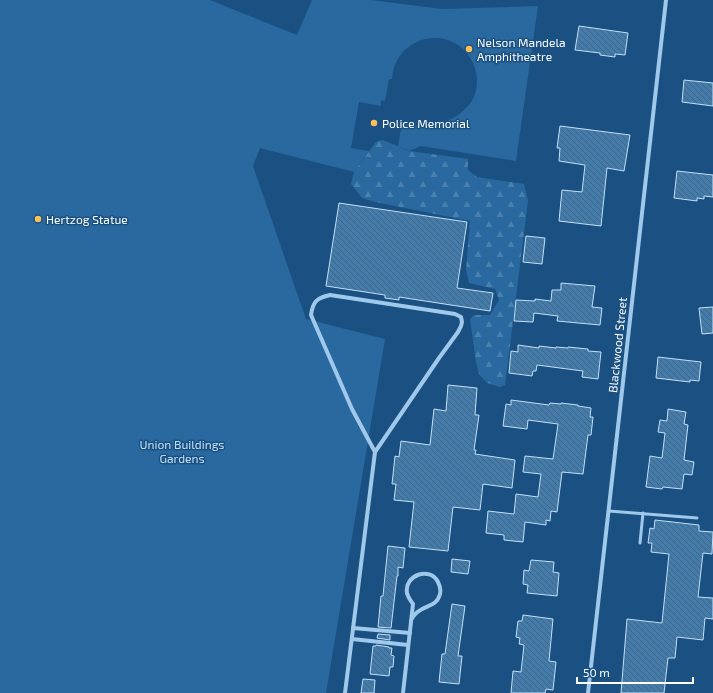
<svg xmlns="http://www.w3.org/2000/svg" width="713" height="693" font-family="'Exo 2',sans-serif">
<style>
.green{fill:#29699f}
.forest{fill:url(#forest-firs)}
.building{fill:url(#building-back-hatch);stroke:#c3e0f8}
.lines{fill:none;stroke-linecap:round;stroke-linejoin:round}
.service{stroke:#9fc8eb;stroke-width:3}
.minor{stroke:#9fc8eb;stroke-width:4}
.poi-dot{fill:#fdbf5b;stroke:#1a5182;stroke-width:1.5}
.labels{text-anchor:middle;dominant-baseline:central;stroke-width:3;stroke-linejoin:round;paint-order:stroke}
.poi-label{font-size:12px;fill:#fff;stroke:#1a5182;text-anchor:start}
.street-label{font-size:12px;fill:#fff;stroke:#1a5182}
.park-label{font-size:12px;fill:#c3e0f8;stroke:#1a5182}
</style>
<defs>
<pattern id="forest-firs" width="22" height="20" patternUnits="userSpaceOnUse"><rect width="22" height="20" fill="#29699f"/><path d="M5 1l3.5 6h-7zM16 11l3.5 6h-7z" fill="#4980ad"/></pattern>
<pattern id="building-back-hatch" width="6" height="6" patternUnits="userSpaceOnUse"><rect width="6" height="6" fill="#437bab"/><path d="M-1 5l2 2M0 0l6 6M5-1l2 2" fill="none" stroke="#48647c"/></pattern>
</defs>
<rect width="100%" height="100%" fill="#1a5182"/>
<!-- green -->
<path class="green" d="M0,0H210L297,35L312,0H371L442,9L538,6L516,161L421,146L409,151L398,146L402,123L429,128L431,122C444,124 457,118 466,108C474,101 477,91 477,80C477,74 475,68 473,63C454,22 395,34 392,79H389L385,101L381,100V106L359,102L351,148L369,151L354,172L260,148L253,166L306,319L385,339L326,693H0Z"/>
<!-- forest -->
<polygon class="forest" points="383,140 409,151 468,159 468,170 477,177 524,184 528,201 505,385 500,387 487,383 479,374 476,362 470,319 474,315 490,315 499,300 495,289 469,283 466,270 470,221 375,202 362,198 351,184 354,172 376,142"/>
<!-- building -->
<g class="building">
<polygon points="579,26 628,33 625,55 615,54 615,57 600,55 600,53 575,50"/>
<polygon points="684,80 713,83 713,106 682,102"/>
<polygon points="560,126 630,135 624,171 607,168 601,226 559,221 562,190 582,192 585,165 559,161 560,148 557,148"/>
<polygon points="677,171 713,175 713,197 704,196 704,199 697,198 697,201 674,198"/>
<polygon points="339,203 467,222 457,288 493,293 490,311 399,297 399,300 385,298 385,295 326,286"/>
<polygon points="526,236 545,238 542,264 523,262"/>
<polygon points="561,283 595,286 592,307 602,308 600,325 557,321 558,316 534,313 533,322 514,321 516,300 535,301 535,299 551,301 552,290 561,290"/>
<polygon points="713,307 713,333 702,334 699,308"/>
<polygon points="518,345 539,348 539,346 556,348 556,347 568,348 568,347 588,349 588,351 601,352 598,379 582,377 583,371 537,365 536,371 533,371 532,376 509,373 511,351 518,352"/>
<polygon points="658,357 701,362 699,381 690,380 690,382 656,378"/>
<polygon points="448,385 477,388 475,415 479,415 474,450 476,450 475,454 515,460 512,488 483,484 480,510 453,507 448,551 409,547 414,502 394,500 396,484 392,484 395,456 399,457 401,441 430,445 434,409 446,411"/>
<polygon points="511,400 549,405 550,403 561,404 561,403 578,405 578,406 591,408 590,417 593,417 591,435 588,435 583,474 562,472 557,512 551,511 550,521 546,520 546,525 525,522 523,542 504,540 504,535 486,533 488,511 514,514 516,494 538,497 541,474 523,472 525,456 553,459 558,424 528,420 527,429 503,426 506,404 511,405"/>
<polygon points="668,409 686,412 684,424 688,425 684,460 694,462 692,475 684,474 682,489 663,487 662,489 646,487 650,456 662,458 665,433 658,432 660,420 667,421"/>
<polygon points="655,520 699,525 699,531 713,532 712,554 703,553 698,597 713,598 713,619 705,618 703,640 677,637 675,658 668,658 664,693 621,693 627,619 662,623 669,554 651,552 652,543 648,543 650,528 654,529"/>
<polygon points="388,546 405,548 403,568 398,567 398,576 397,576 391,628 378,627 381,596 383,596"/>
<polygon points="452,559 470,561 468,574 451,572"/>
<polygon points="531,560 554,562 553,572 559,573 557,596 527,593 528,585 523,584 524,570 529,571"/>
<polygon points="452,604 465,606 458,656 462,656 459,684 439,682 442,654 445,654"/>
<polygon points="523,615 553,619 549,661 556,662 553,690 546,689 545,693 511,693 513,671 521,672 524,645 519,644 520,638 516,637 518,621 522,621"/>
<polygon points="378,634 390,635 390,640 377,638"/>
<polygon points="376,645 389,647 389,648 392,648 391,655 394,656 393,667 390,667 389,676 370,674 373,646 376,646"/>
<polygon points="363,679 375,680 374,693 361,693"/>
</g>
<g class="lines">
<!-- service -->
<g class="service">
<polyline points="609,511 697,518"/>
<polyline points="640,543 643,513"/>
</g>
<!-- minor -->
<g class="minor">
<polyline points="353,628 410,633"/>
<polyline points="352,639 408,645"/>
<path d="M345,693L375,452L439,358L458,332L461,326L462,322L461,317L455,314L330,295C317,298 313,301 311,315L352,409L375,452"/>
<path d="M403,693L413,604C410,600 408,597 407,593C404,575 430,566 438,582C440,586 441,590 440,594C437,606 427,605 419,611C415,613 413,617 411,620"/>
<polyline points="588,693 666,0"/>
</g>
</g>
<!-- markers -->
<g class="poi-dot">
<circle cx="469" cy="49" r="4"/>
<circle cx="374" cy="123" r="4"/>
<circle cx="38" cy="219" r="4"/>
</g>
<g class="labels">
<!-- poi labels -->
<g class="poi-label">
<text x="477" y="42">Nelson Mandela<tspan x="477" dy="14">Amphitheatre</tspan></text>
<text x="382" y="123">Police Memorial</text>
<text x="46" y="219">Hertzog Statue</text>
</g>
<!-- street labels -->
<g class="street-label">
<text transform="translate(617 345) rotate(-84)">Blackwood Street</text>
</g>
<!-- park labels -->
<g class="park-label">
<text x="182" y="444">Union Buildings<tspan x="182" dy="14">Gardens</tspan></text>
</g>
</g>
<!-- scale -->
<path d="M577 677v6h116v-6" fill="none" stroke="#ffffff" stroke-width="2"/>
<text x="583" y="677" font-size="12" fill="#ffffff" stroke="#1a5182" stroke-width="3" paint-order="stroke">50 m</text>
</svg>
